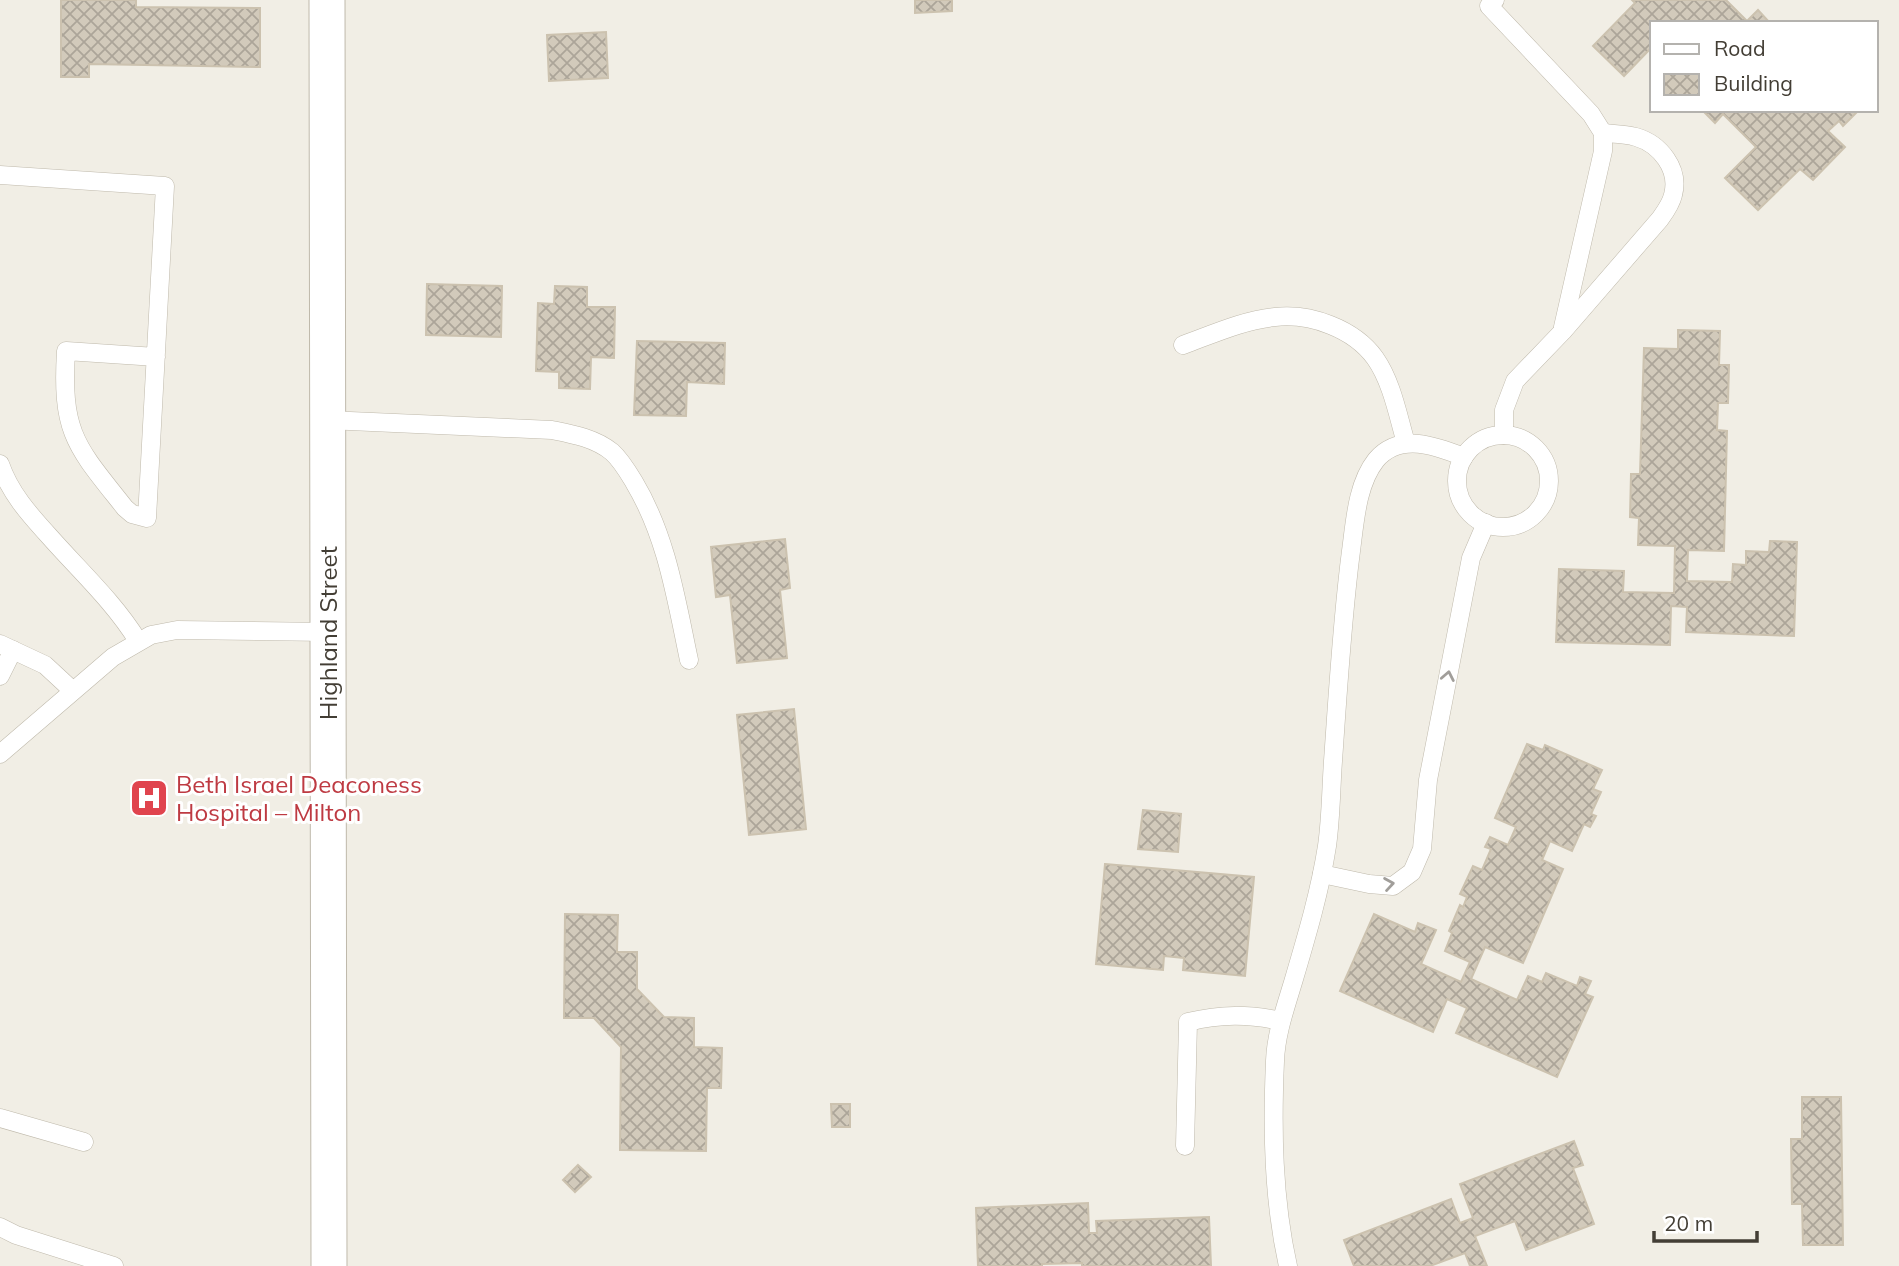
<svg xmlns="http://www.w3.org/2000/svg" width="1899" height="1266" viewBox="0 0 1899 1266" font-family="Mulish,sans-serif">
	<style>
		.building { fill: url(#building-cross-hatch); stroke: #ccc2af; stroke-width: 2 }
		.lines { fill: none; stroke-linecap: round; stroke-linejoin: round }
		.service-casing { stroke: #bfb9ab; stroke-width: 19 }
		.minor-casing { stroke: #bfb9ab; stroke-width: 37 }
		.service { stroke: #fff; stroke-width: 18 }
		.minor { stroke: #fff; stroke-width: 35 }
		.oneway { stroke: #a19e9a }
		.labels { text-anchor: middle; dominant-baseline: central; stroke-width: 6; stroke-linejoin: round; paint-order: stroke }
		.street-label { font-size: 24px; fill: #433e35; stroke: #fff }
		.health-label { font-size: 24px; fill: #be3a42; stroke: #fff; text-anchor: start }
	</style>
	<defs>
		<pattern id="building-cross-hatch" width="8" height="8" patternUnits="userSpaceOnUse" patternTransform="scale(1.75)"><rect width="8" height="8" fill="#d2cabb"/><path d="M0 0l8 8M0 8l8-8" fill="none" stroke="#aca599"/></pattern>
	</defs>
	<rect width="100%" height="100%" fill="#f1eee5"/>
	<g class="building">
		<path d="M61,0H136V7L260,8V67L89,64V77H61Z"/>
		<path d="M915,0H952V11L915,13Z"/>
		<path d="M1632,0H1726L1747,21L1758,10L1770,23H1652V47L1624,76L1593,46L1635,3Z"/>
		<path d="M606,32L608,78L549,81L547,35Z"/>
		<path d="M1702,110H1857L1858,111L1843,126L1839,121L1828,131L1845,147L1813,180L1800,169L1758,210L1725,178L1756,147L1723,114L1715,123Z"/>
		<path d="M427,284L502,286L501,337L426,335Z"/>
		<path d="M555,286L587,287V307H615L614,358L591,357L590,389L559,388V372L536,371L538,303L554,304Z"/>
		<path d="M1678,330L1720,331L1719,365H1729L1728,403H1718L1717,430L1727,431L1724,551L1688,550L1687,581L1732,582L1733,564L1746,565V551L1769,552L1770,541L1797,542L1794,636L1686,632L1687,607L1671,606L1670,645L1556,642L1559,569L1624,571L1623,592L1674,593L1675,546L1638,545L1639,518L1630,517L1631,474H1640L1644,348L1678,349Z"/>
		<path d="M637,341L725,343L724,384L687,382L686,416L634,415Z"/>
		<path d="M785,539L790,588L780,590L787,658L737,663L730,595L716,597L711,547Z"/>
		<path d="M794,709L806,829L749,835L737,715Z"/>
		<path d="M1527,744L1543,750L1545,745L1602,770L1593,789L1601,792L1591,814L1596,816L1590,827L1584,824L1572,851L1550,841L1542,860L1563,869L1523,963L1485,947L1471,979L1517,1000L1528,976L1542,982L1546,973L1577,986L1580,977L1591,981L1585,994L1593,997L1557,1077L1456,1033L1467,1008L1447,999L1433,1032L1340,991L1374,914L1415,932L1418,923L1436,930L1421,964L1461,982L1470,962L1445,951L1452,933L1449,931L1460,905L1463,907L1467,897L1460,894L1473,866L1482,870L1491,849L1485,847L1490,837L1508,845L1516,827L1495,818Z"/>
		<path d="M1143,810L1181,814L1178,852L1138,849Z"/>
		<path d="M1105,864L1254,877L1245,976L1183,970L1184,958L1164,956L1163,970L1096,964Z"/>
		<path d="M565,914L618,915L617,952H637V989L664,1017L694,1018V1047L722,1048L721,1088H707L706,1151L620,1150L621,1047L594,1018H564Z"/>
		<path d="M1802,1097H1841L1843,1245H1803L1802,1204H1792L1791,1139H1802Z"/>
		<path d="M831,1104H850V1127H832Z"/>
		<path d="M1574,1141L1583,1165L1573,1168L1594,1224L1526,1250L1515,1221L1475,1236L1487,1266H1470L1465,1253L1430,1266H1354L1344,1240L1451,1199L1460,1223L1473,1218L1460,1184Z"/>
		<path d="M578,1165L591,1177L575,1192L563,1180Z"/>
		<path d="M1088,1203L1089,1233H1097L1096,1221L1209,1217L1211,1266H1082V1263L1042,1264V1266H978L976,1208Z"/>
	</g>
	<g class="lines">
		<defs>
			<g id="service">
				<path d="M1495,0L1489,6L1591,114L1603,133V151L1563,327"/>
				<path d="M0,175L165,186L147,518L132,514L125,508C76,446 61,434 66,351L156,357"/>
				<path d="M1183,345C1213,334 1244,320 1275,317C1311,313 1354,329 1375,358C1392,382 1398,416 1406,443"/>
				<path d="M327,420L552,430C572,434 595,438 612,452C621,460 628,472 634,482C667,537 676,599 689,660"/>
				<path d="M1504,435V410L1515,381L1563,331L1660,219C1665,212 1671,204 1673,195C1680,169 1660,144 1636,137C1625,134 1614,134 1603,133"/>
				<circle cx="1503" cy="481" r="46"/>
				<path d="M0,464C10,493 29,514 49,536C79,570 114,602 138,641"/>
				<path d="M0,644L45,665L72,690"/>
				<path d="M0,676L13,650"/>
				<path d="M0,754L113,657L151,635L177,630L328,632"/>
				<path d="M1322,874L1369,884L1393,886L1412,872L1422,849L1428,780L1471,558L1486,523"/>
				<path d="M0,1118L84,1142"/>
				<path d="M1185,1146L1188,1022C1221,1014 1248,1014 1281,1021"/>
				<path d="M0,1227L16,1235L114,1266"/>
				<path d="M1288,1266C1273,1199 1272,1129 1275,1061C1276,1033 1286,1006 1294,979C1307,935 1320,891 1327,846C1331,818 1331,789 1333,761C1338,691 1342,620 1351,551C1355,521 1357,484 1376,460C1400,432 1436,446 1464,457"/>
			</g>
			<path id="minor" d="M327,0L329,1266"/>
		</defs>
		<use href="#service" class="service-casing"/>
		<use href="#minor" class="minor-casing"/>
		<use href="#service" class="service"/>
		<use href="#minor" class="minor"/>
	</g>
	<defs><path id="oneway-chevron" d="M-2-3.5L2.5 0L-2 3.5" fill="none" stroke-width="1.6" stroke-linecap="round" stroke-linejoin="round" transform="scale(1.75)"/></defs>
	<g class="oneway">
		<use href="#oneway-chevron" transform="translate(1448 676) rotate(-79)"/>
		<use href="#oneway-chevron" transform="translate(1389 884) rotate(-9)"/>
	</g>
	<defs>
		<symbol id="hospital-square" viewBox="-11 -11 22 22"><rect x="-9" y="-9" width="18" height="18" rx="4" fill="#e0444e" stroke="#fff"/><path d="M-5-5h3v3.5h4V-5h3V5h-3V1.5h-4V5h-3Z" fill="#fff"/></symbol>
	</defs>
	<g fill-rule="evenodd">
		<use href="#hospital-square" x="127" y="776" width="44" height="44"/>
	</g>
	<g class="labels">
		<g class="street-label">
			<text transform="translate(328 633) rotate(-90)">Highland Street</text>
		</g>
		<g class="health-label">
			<text x="176" y="784">Beth Israel Deaconess<tspan x="176" dy="28">Hospital – Milton</tspan></text>
		</g>
	</g>
	<rect x="1650" y="21" width="228" height="91" fill="#ffffff" stroke="#b4b2ae" stroke-width="2"/>
	<rect x="1664" y="44" width="35" height="10" fill="#ffffff" stroke="#b4b2ae" stroke-width="2"/>
	<text x="1714" y="56" font-size="21" fill="#433e35">Road</text>
	<rect x="1664" y="74" width="35" height="21" fill="url(#building-cross-hatch)" stroke="#b4b2ae" stroke-width="2"/>
	<text x="1714" y="91" font-size="21" fill="#433e35">Building</text>
	<path d="M1654 1231v10h103v-10" fill="none" stroke="#433e35" stroke-width="3.5"/>
	<text x="1664" y="1231" font-size="21" fill="#433e35" stroke="#ffffff" stroke-width="5" paint-order="stroke">20 m</text>
</svg>
